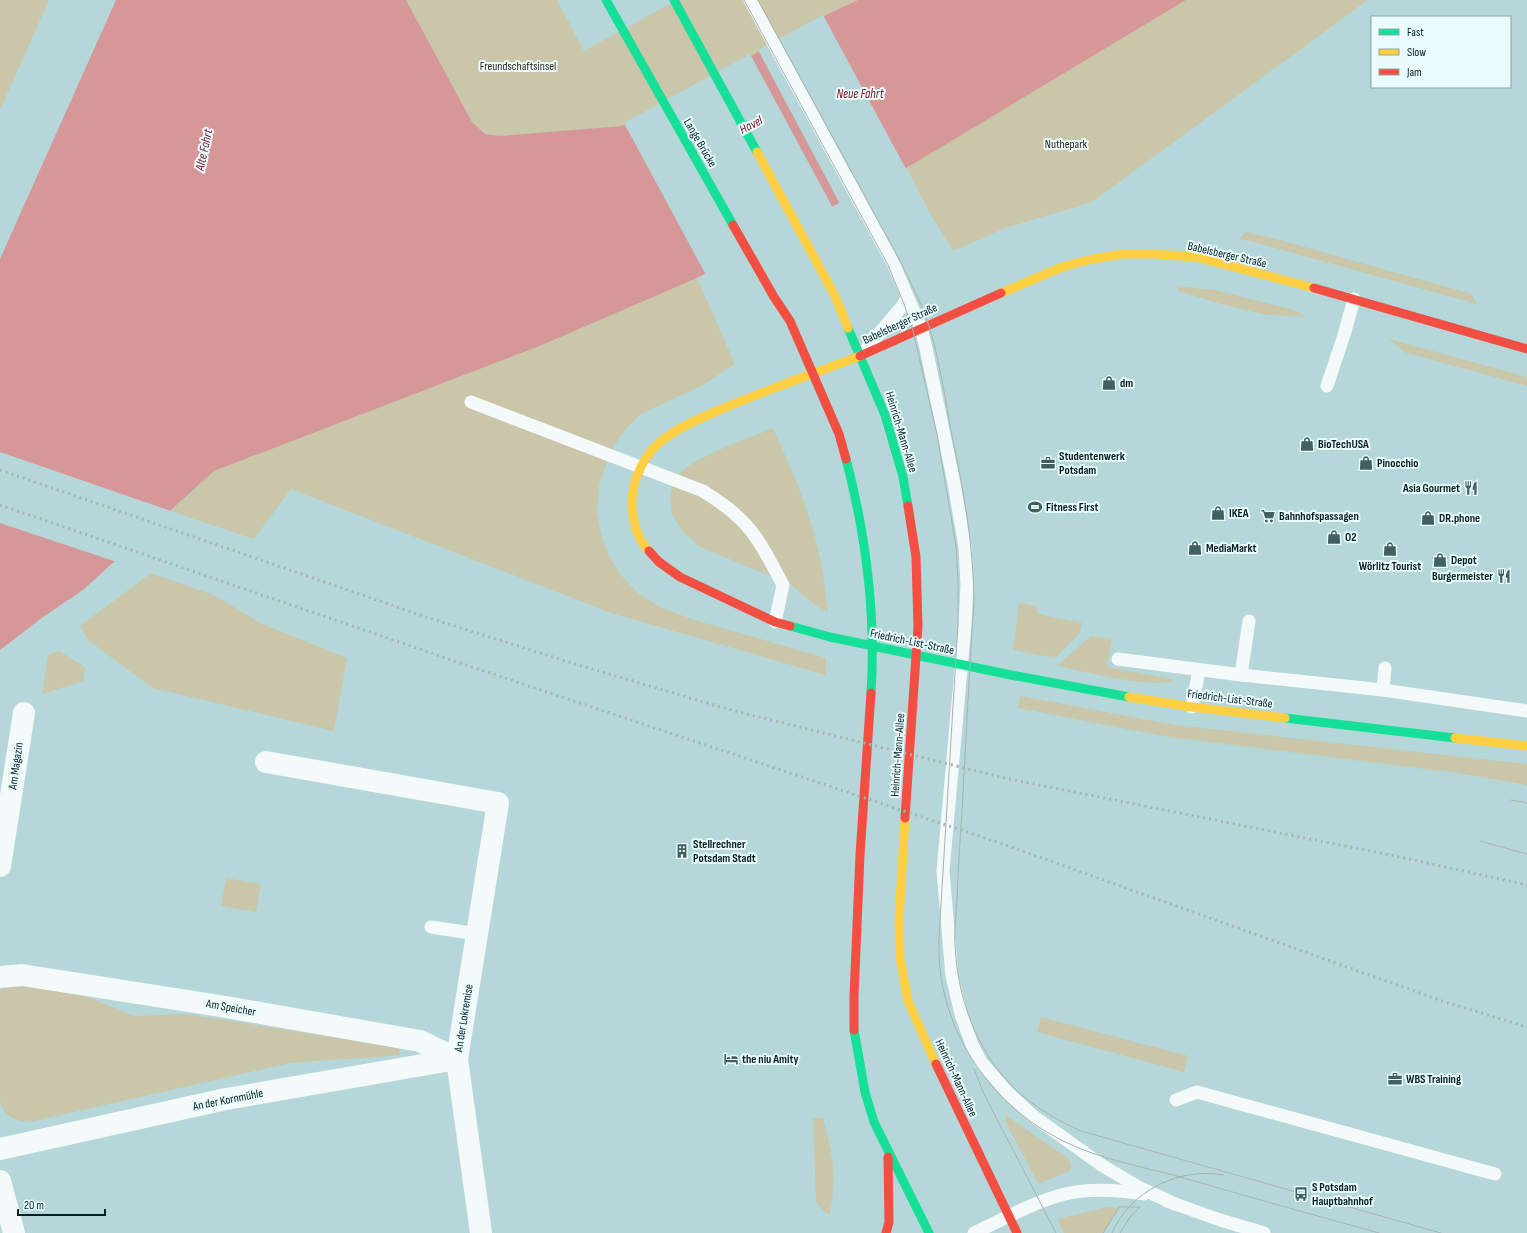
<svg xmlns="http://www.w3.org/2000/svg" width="1527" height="1233" viewBox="0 0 1527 1233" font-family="'Sofia Sans Condensed',sans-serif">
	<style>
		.green { fill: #c9c6aa }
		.water { fill: #d69799 }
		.pier { fill: #b5d7d9 }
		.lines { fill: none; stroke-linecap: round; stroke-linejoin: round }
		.lane { stroke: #f4f9f9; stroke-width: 13 }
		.street { stroke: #f4f9f9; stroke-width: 22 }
		.fast { stroke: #16e098; stroke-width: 9 }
		.slow { stroke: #ffcf43; stroke-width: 9 }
		.jam { stroke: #f24e42; stroke-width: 9 }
		.tram { stroke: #a8b1b2; stroke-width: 1 }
		.rail { stroke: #a8b1b2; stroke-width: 3; stroke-dasharray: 2 4; stroke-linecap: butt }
		.labels { text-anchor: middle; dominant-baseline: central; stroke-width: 4; stroke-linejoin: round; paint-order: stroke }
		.park-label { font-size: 12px; fill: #312717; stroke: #eafcfd }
		.street-label { font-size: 12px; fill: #062021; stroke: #eafcfd }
		.poi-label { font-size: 12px; font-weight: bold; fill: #062021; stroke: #eafcfd; text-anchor: start }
		.water-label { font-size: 13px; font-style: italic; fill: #731620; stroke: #eafcfd }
	</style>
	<rect width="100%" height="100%" fill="#b5d7d9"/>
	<g class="green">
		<path d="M0,0H49L0,110Z"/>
		<path d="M406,0H557L584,51L677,0H858L826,15L622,126L500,136L485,134L472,122Z"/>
		<path d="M1186,0H1368L1092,202L1005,228L953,251L929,212L906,167Z"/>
		<path d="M1246,232L1280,240L1472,294L1477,304L1239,238Z"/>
		<path d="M697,278L735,364L701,386L641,414L624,431L610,452L599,486L597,512L602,537L609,556L621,575L638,593L660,607L691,619L826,658V675L611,613L291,489L254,539L171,511L214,471L542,345Z"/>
		<path d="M1177,286L1215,290L1294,310L1307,317L1266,315L1221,304L1179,291Z"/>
		<path d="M1389,339L1527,377V386L1404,352Z"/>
		<path d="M773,428C789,463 805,499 815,537C822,561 825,587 828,612L814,604L790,584L700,547L682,531L672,514L670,501L672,487L680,473L687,467L694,462L721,449Z"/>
		<path d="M151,573L216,596L260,623L347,658L334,731L153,688L89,641L80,626Z"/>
		<path d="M1019,603L1037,606V614L1082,623L1080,633L1055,658L1013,650Z"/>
		<path d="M1091,636L1112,639L1107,667L1172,679V682C1137,686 1092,673 1057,666Z"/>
		<path d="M59,651L85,667L83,681L42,694L48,655Z"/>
		<path d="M1020,696L1175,725L1527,764V785L1457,773L1169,737L1018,708Z"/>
		<path d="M226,878L261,884L256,912L221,906Z"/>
		<path d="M17,981L72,991L135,1016L186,1014L400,1048L399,1055C361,1059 323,1059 286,1064L34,1121C18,1123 5,1118 0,1101V991L3,988Z"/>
		<path d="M1041,1017L1188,1056L1184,1072L1037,1032Z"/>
		<path d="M1005,1116H1007L1069,1159L1071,1167L1069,1171L1038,1184L1005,1120Z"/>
		<path d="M813,1118H823C833,1156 837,1175 830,1214L826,1213L816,1202Z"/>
		<path d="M1108,1207L1119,1208L1103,1233H1064L1057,1219Z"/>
	</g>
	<path class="water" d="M116,0H406L472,122L485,134L500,136L622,126L826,15L858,0H1186L913,164L697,278L542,345L214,471L83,590L43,617L0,650V259Z"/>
	<g class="pier">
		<path d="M823,15L906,169L840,204L758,50Z"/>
		<path d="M750,54L833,208L706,275L624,123Z"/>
		<path d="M0,452L171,511L173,512L117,562L0,523Z"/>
	</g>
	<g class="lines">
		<g class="lane">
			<path d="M750,0L893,263L921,328L926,348L954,483L965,547L967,585L965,624L943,871L952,976L961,1014L972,1045L981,1062L1008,1093L1033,1116L1103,1166L1140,1188L1175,1204"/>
			<path d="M867,348L904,304L907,297"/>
			<path d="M1327,386L1344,335L1354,299"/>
			<path d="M471,402L703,491C719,501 734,511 747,526C762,543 772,565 783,585L775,622"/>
			<path d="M1118,659L1241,675L1383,690L1527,711"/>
			<path d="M1241,675L1249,621"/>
			<path d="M1383,690L1385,668"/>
			<path d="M1192,707L1199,670"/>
			<path d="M431,927L477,934"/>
			<path d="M1176,1100L1197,1092L1495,1174"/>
			<path d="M1167,1201L1220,1220L1264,1233"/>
			<path d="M974,1233C1004,1219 1033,1202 1065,1194C1091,1188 1118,1190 1144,1194"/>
		</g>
		<g class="street">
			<path d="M266,762L498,803L457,1059L481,1233"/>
			<path d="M0,866L24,713"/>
			<path d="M0,977L22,975L220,1006L420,1041L457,1059"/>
			<path d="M0,1149L226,1099L457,1059"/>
			<path d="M0,1181L14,1233"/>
		</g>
		<g class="fast">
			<path d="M606,0L733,225"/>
			<path d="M674,0L757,152"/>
			<path d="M848,328L885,415L903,477L908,506"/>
			<path d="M846,459C866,535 876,614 871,693"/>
			<path d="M790,626L830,637L1011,675L1129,697"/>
			<path d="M1285,718L1455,738"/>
			<path d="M854,1030L865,1092L874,1122L929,1233"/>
		</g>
		<g class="slow">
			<path d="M757,152L835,296L848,328"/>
			<path d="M1001,293L1062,267L1092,259L1123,254H1156L1196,257L1314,288"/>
			<path d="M649,551C637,539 632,520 632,503C632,479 645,452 665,438C682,425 704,417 724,408C769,389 815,373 860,356"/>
			<path d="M1129,697L1192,707L1285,718"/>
			<path d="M1455,738L1527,746"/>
			<path d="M905,818L899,920L900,958L908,1001L936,1064"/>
		</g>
		<g class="jam">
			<path d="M733,225L774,297L790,321L839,434L846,459"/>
			<path d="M1314,288L1527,349"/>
			<path d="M860,356L1001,293"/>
			<path d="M649,551L659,562L680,577L775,622L790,626"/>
			<path d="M905,818L918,627L916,557L908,506"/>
			<path d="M854,1030V996L860,855L871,693"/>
			<path d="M936,1064L1017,1233"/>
			<path d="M886,1233L889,1222L888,1157"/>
		</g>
		<g class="tram">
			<path d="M744,0L888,265L904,304L913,331L937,434L956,546L958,581V624L939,938C939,951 939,964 941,977C951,1043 994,1103 1052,1135C1092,1158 1140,1166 1184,1178C1249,1197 1314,1215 1379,1233"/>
			<path d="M758,0L899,259C910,281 921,302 929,326C940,362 945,399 952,436C964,492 973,543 974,601C969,671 966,742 962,812C960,841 958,870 957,900C956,915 954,930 955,945C958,1008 984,1072 1039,1108C1052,1117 1066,1124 1081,1131L1441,1233"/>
			<path d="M1511,800L1527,803"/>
			<path d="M1480,841L1527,854"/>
			<path d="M974,1069L984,1094L1056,1233"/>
			<path d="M1103,1233L1118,1209V1207H1140L1130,1217L1120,1233"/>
			<path d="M1112,1233C1130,1191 1179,1167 1223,1175"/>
		</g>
		<g class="rail">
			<path d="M0,470L426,617L575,664L731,710L1009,779L1395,856L1527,885"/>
			<path d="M0,505L466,665L1003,844L1442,1001L1527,1027"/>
		</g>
	</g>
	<defs>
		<symbol id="shop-bare" viewBox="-9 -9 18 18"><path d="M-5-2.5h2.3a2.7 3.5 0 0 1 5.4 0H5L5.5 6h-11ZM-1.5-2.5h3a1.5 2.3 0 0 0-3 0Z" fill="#436061" stroke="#eafcfd" stroke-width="2.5" paint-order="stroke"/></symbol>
		<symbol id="office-bare" viewBox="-9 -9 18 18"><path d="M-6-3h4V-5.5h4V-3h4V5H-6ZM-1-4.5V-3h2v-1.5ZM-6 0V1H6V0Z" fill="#436061" stroke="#eafcfd" stroke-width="2.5" paint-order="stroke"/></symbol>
		<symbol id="restaurant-bare" viewBox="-9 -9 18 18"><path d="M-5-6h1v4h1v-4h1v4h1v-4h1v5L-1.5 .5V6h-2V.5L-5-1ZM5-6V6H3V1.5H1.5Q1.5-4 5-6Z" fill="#436061" stroke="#eafcfd" stroke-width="2.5" paint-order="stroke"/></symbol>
		<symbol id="stadium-bare" viewBox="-9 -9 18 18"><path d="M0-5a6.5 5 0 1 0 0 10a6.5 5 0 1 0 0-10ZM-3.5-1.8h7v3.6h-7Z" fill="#436061" stroke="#eafcfd" stroke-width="2.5" paint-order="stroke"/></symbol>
		<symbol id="supermarket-bare" viewBox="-9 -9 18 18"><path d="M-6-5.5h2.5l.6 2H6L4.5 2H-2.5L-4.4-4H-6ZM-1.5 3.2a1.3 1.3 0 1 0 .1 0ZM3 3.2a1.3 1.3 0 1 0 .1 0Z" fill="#436061" stroke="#eafcfd" stroke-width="2.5" paint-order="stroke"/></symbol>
		<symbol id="building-bare" viewBox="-9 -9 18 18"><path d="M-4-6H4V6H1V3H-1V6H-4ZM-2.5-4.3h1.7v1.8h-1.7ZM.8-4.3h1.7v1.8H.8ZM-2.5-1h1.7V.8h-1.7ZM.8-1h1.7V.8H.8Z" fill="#436061" stroke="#eafcfd" stroke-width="2.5" paint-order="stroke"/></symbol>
		<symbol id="hotel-bare" viewBox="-9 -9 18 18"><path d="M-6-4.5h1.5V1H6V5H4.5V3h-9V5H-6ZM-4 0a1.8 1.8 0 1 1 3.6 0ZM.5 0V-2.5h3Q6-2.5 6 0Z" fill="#436061" stroke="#eafcfd" stroke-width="2.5" paint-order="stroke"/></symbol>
		<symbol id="bus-bare" viewBox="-9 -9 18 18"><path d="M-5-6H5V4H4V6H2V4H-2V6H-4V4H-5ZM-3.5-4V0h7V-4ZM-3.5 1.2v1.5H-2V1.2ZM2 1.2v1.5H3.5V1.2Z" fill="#436061" stroke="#eafcfd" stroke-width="2.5" paint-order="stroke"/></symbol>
	</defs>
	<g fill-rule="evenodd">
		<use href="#shop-bare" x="1099" y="373" width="20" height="20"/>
		<use href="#shop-bare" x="1297" y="434" width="20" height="20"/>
		<use href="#office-bare" x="1038" y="453" width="20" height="20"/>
		<use href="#shop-bare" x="1356" y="453" width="20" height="20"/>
		<use href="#restaurant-bare" x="1461" y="478" width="20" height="20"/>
		<use href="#stadium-bare" x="1025" y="497" width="20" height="20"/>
		<use href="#shop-bare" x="1208" y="503" width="20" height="20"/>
		<use href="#supermarket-bare" x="1258" y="506" width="20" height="20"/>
		<use href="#shop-bare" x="1418" y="508" width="20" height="20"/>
		<use href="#shop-bare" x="1324" y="527" width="20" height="20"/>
		<use href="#shop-bare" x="1185" y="538" width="20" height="20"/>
		<use href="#shop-bare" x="1380" y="539" width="20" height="20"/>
		<use href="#shop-bare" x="1430" y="550" width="20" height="20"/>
		<use href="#restaurant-bare" x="1494" y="566" width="20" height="20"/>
		<use href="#building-bare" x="672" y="841" width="20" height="20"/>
		<use href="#hotel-bare" x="721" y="1049" width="20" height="20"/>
		<use href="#office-bare" x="1385" y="1069" width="20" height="20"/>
		<use href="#bus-bare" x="1291" y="1184" width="20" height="20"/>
	</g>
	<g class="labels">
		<g class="park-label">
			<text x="518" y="66">Freundschaftsinsel</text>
			<text x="1066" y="144">Nuthepark</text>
		</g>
		<g class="street-label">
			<text transform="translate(700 143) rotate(60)">Lange Brücke</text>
			<text transform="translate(1227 255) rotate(13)">Babelsberger Straße</text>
			<text transform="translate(900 324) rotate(-25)">Babelsberger Straße</text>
			<text transform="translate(901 432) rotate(73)">Heinrich-Mann-Allee</text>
			<text transform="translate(912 642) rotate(12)">Friedrich-List-Straße</text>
			<text transform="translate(1230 699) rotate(7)">Friedrich-List-Straße</text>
			<text transform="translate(898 755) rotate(-86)">Heinrich-Mann-Allee</text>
			<text transform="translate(16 766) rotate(-82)">Am Magazin</text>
			<text transform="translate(231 1008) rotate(10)">Am Speicher</text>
			<text transform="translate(464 1018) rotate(-81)">An der Lokremise</text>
			<text transform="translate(956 1078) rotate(65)">Heinrich-Mann-Allee</text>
			<text transform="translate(228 1100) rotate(-11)">An der Kornmühle</text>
		</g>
		<g class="poi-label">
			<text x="1120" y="383">dm</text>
			<text x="1318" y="444">BioTechUSA</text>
			<text x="1059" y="456">Studentenwerk<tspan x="1059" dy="14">Potsdam</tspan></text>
			<text x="1377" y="463">Pinocchio</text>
			<text x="1460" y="488" text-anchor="end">Asia Gourmet</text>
			<text x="1046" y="507">Fitness First</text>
			<text x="1229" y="513">IKEA</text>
			<text x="1279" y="516">Bahnhofspassagen</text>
			<text x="1439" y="518">DR.phone</text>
			<text x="1345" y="537">O2</text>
			<text x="1206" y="548">MediaMarkt</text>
			<text x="1451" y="560">Depot</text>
			<text x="1390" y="566" text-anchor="middle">Wörlitz Tourist</text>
			<text x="1493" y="576" text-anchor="end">Burgermeister</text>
			<text x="693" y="844">Stellrechner<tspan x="693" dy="14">Potsdam Stadt</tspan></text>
			<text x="742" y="1059">the niu Amity</text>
			<text x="1406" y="1079">WBS Training</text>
			<text x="1312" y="1187">S Potsdam<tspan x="1312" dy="14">Hauptbahnhof</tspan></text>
		</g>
		<g class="water-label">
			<text x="860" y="94">Neue Fahrt</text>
			<text transform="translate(751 125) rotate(-28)">Havel</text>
			<text transform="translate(204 150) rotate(-78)">Alte Fahrt</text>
		</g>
	</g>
	<rect x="1371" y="16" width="140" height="72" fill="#eafcfd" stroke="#8fa4a5"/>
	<rect x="1379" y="29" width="20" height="6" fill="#16e098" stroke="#8fa4a5"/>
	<text x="1407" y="36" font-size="12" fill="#062021">Fast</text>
	<rect x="1379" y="49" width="20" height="6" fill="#ffcf43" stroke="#8fa4a5"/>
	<text x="1407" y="56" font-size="12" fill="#062021">Slow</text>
	<rect x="1379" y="69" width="20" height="6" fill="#f24e42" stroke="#8fa4a5"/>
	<text x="1407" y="76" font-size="12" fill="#062021">Jam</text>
	<path d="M18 1209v6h87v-6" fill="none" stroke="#062021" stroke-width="2"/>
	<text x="24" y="1209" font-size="12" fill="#062021" stroke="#eafcfd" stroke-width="3" paint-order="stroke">20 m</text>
</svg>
